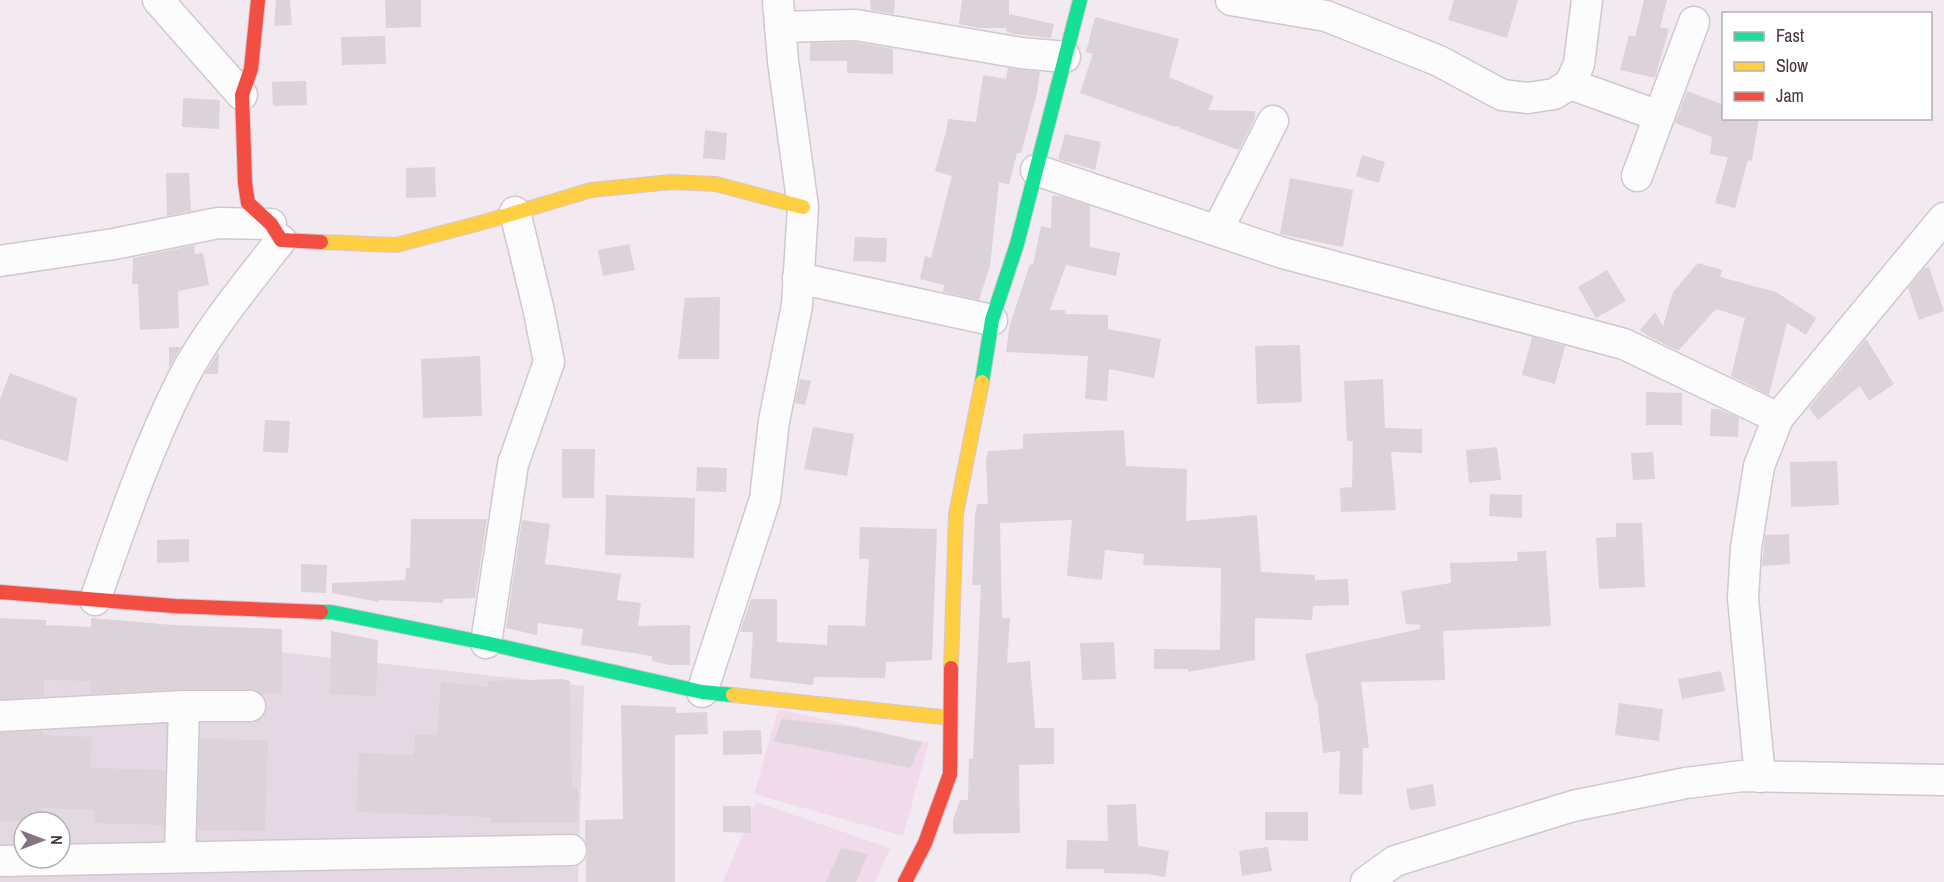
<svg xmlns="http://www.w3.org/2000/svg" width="1944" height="882" viewBox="0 0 1944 882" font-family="'Archivo Narrow',sans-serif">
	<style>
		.industrial { fill: #e4d9e2; fill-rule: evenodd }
		.education { fill: #f1dbea }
		.building { fill: #dcd2d9 }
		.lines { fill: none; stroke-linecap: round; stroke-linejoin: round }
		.street-casing { stroke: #d1c7ce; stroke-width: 33 }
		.fast-casing { stroke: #d8c6d2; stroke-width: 16 }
		.slow-casing { stroke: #d8c6d2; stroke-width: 16 }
		.jam-casing { stroke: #d8c6d2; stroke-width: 16 }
		.street { stroke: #fdfcfd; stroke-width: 30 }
		.fast { stroke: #16e098; stroke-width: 14 }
		.slow { stroke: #ffcf43; stroke-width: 14 }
		.jam { stroke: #f24e42; stroke-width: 14 }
	</style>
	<rect width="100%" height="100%" fill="#f2eaf0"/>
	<path class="industrial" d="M0,621L584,686L578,882H0ZM24,822H60V858H24Z"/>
	<g class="education">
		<path d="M778,709L929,743L903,836L754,794Z"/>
		<path d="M756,802L890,848L875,882H723Z"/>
	</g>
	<g class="building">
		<path d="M276,0H290L292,25L274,26Z"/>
		<path d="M385,0H421V27L386,28Z"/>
		<path d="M870,0H895L894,14L871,10Z"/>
		<path d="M962,0H1009V18L1010,14L1054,24L1051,38L1013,34L1006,31V28H979L959,24Z"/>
		<path d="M1454,0H1518L1507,38L1448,20Z"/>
		<path d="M1644,0H1667L1660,27L1669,29L1655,78L1620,70L1629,35L1635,37Z"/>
		<path d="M1095,17L1179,39L1169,77L1214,96L1208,110L1255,111V118L1239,150L1179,128L1180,126H1172L1080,93L1093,54L1086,52Z"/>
		<path d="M385,36L386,64L342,65L341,37Z"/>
		<path d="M855,42L893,49V74L847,73V61H810V43Z"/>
		<path d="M1008,68L1040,72L1037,93L1021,153H1017L1009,185L999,182L990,266L979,300L943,292L944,285L920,279L925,256L931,258L952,176L935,171L946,132L948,119L976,122L983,75L1006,79Z"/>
		<path d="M306,81L307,105L273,106L272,82Z"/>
		<path d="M1687,91L1724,105V118H1759L1752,161L1748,160L1735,208L1715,203L1728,157L1710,154L1712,137L1675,123Z"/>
		<path d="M183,98L220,100L219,129L182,127Z"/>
		<path d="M705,130L727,133L725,160L703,158Z"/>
		<path d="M1065,134L1101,142L1095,170L1058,159Z"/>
		<path d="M1362,155L1385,162L1379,183L1356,176Z"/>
		<path d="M435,167L436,197L406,198V168Z"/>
		<path d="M166,173H189L191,210H194L167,216Z"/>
		<path d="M1290,178L1353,190L1343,247L1280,234Z"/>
		<path d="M1052,196H1060L1090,206V247L1120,253L1116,276L1066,265L1050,310H1065V314L1108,315V329L1161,339L1154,378L1109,369L1107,401L1085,399L1088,356L1006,352L1010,324L1030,264L1033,265L1041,226L1051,228Z"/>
		<path d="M855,237L887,238L886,262L853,261Z"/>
		<path d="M629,244L635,270L603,276L598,250Z"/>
		<path d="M195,245L194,254L203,253L209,285L178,291L179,328L140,330L138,284H132L133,258Z"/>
		<path d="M1698,263L1722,270L1720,277L1776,292L1816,318L1806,335L1787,323L1769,395L1731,376L1745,318L1716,309L1678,351L1648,336L1640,330L1655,312L1663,326L1673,292Z"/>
		<path d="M1929,267L1944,311L1919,320L1908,288L1924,269Z"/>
		<path d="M1607,270L1626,301L1596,318L1578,287Z"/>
		<path d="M720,297L719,359H678L685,298Z"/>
		<path d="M1532,337L1565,346L1555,384L1522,375Z"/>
		<path d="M1866,339L1894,384L1869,401L1860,386L1818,420L1809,408Z"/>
		<path d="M1300,345L1302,402L1257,404L1255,346Z"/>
		<path d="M169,347H181L169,368Z"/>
		<path d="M219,352L218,374H205L206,372Z"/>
		<path d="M480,356L482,416L423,418L421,359Z"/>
		<path d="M10,373L77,398L68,462L0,439V399Z"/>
		<path d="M800,379L811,381L805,405L795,403Z"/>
		<path d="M1383,379L1385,428L1422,429V453L1391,452L1396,510L1341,512L1340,488L1352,487L1353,441H1347L1344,381Z"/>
		<path d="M1646,392L1682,393V425H1646Z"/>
		<path d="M1711,409H1719L1739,418L1738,437L1710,436Z"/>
		<path d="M265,420L290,421L288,453L263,452Z"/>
		<path d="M813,427L854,434L847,476L804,469Z"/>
		<path d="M1124,430L1126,466L1187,469L1186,521L1257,515L1261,572L1315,575V580L1348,579L1349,605L1313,606L1312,620L1255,618V660L1188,672V669H1154V649L1220,650L1221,568L1143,565L1144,554L1105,550L1102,580L1067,576L1072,520L1000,523L1002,618H1010L1007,663L1030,661L1035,728H1054V764L1019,765L1020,833L953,834V820L960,800H968L969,759H973L981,585H972L975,516L977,504H988L986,461L988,451L1023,449V434Z"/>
		<path d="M1497,447L1501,480L1469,483L1466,450Z"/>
		<path d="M562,449H595L594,498H562Z"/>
		<path d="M1653,452L1655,479L1633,480L1631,453Z"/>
		<path d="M1837,461L1839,505L1791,507L1790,462Z"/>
		<path d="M697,467L727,468L726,492L696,491Z"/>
		<path d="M1490,494L1522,495V518L1489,516Z"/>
		<path d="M606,495L695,498L694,558L605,555Z"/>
		<path d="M411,519H487L475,598L443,599V603L379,600V602L332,593V583L405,580L406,568H410Z"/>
		<path d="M522,520L550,524L545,564L621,574L617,600L641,603L638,626L690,625V665H669L652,661V656L581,645L583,629L538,623L537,635L506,628Z"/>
		<path d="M1616,523H1642L1645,587L1599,589L1596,538L1616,537Z"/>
		<path d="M860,527L937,529L932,660L886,662L885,678L814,677L813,685L750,678L753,632H740L751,599H777V642L827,645L828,625L865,626L869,559H859Z"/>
		<path d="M1789,534L1790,564L1762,566L1765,535Z"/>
		<path d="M189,539V562L157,563V540Z"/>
		<path d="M1546,551L1551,626L1443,631L1445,680L1361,682L1369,748H1363L1362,795L1339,794L1340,751L1323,753L1317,699L1315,700L1305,654L1420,629V625L1406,624L1401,591L1451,583L1450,563L1518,561L1517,552Z"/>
		<path d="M301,564L327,565L326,593L301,592Z"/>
		<path d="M0,618L46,620V625L91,627V618L173,625L282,629V694H262L250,689H183L90,694V681L44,680V696L0,699Z"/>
		<path d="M331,631L378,640L376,696L330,694Z"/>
		<path d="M1114,642L1116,679L1082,680L1080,643Z"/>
		<path d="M1721,671L1725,691L1682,699L1678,679Z"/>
		<path d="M561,679L570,681L572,789H578V822L491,823V817L356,812L359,753L414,755L415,734L437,735L441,682L489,687L488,681Z"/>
		<path d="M1619,703L1663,709L1659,741L1615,735Z"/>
		<path d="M621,705L676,707V713L707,712L708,734L675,735V882H586V859L588,849L585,840V820L623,819Z"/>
		<path d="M782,719L854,727L922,742L910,768L774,741Z"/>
		<path d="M761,730L762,754L723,755V731Z"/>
		<path d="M42,731V735L92,737L91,768L165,770L164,825L94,823V810L41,808V821L0,822V733Z"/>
		<path d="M200,739L268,740L265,831L198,830Z"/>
		<path d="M1433,784L1436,806L1410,810L1406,789Z"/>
		<path d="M1136,804L1138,846L1169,851L1165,877L1146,874L1104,873V869H1066L1067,840L1108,841L1107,805Z"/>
		<path d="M723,806H751V833L723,832Z"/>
		<path d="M1265,812H1308V841L1265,840Z"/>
		<path d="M1268,847L1272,871L1242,876L1239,851Z"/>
		<path d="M841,848L868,854L856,882H826Z"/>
	</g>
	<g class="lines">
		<defs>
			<g id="street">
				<path d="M158,0L242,95"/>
				<path d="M1231,0L1326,16L1439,61L1502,95L1528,98L1554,94L1570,84L1579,64L1587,0"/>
				<path d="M780,27L856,25L1021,53L1065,57"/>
				<path d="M1570,84L1659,116"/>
				<path d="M1036,170L1283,253L1624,344L1778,418"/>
				<path d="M1637,176L1694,22"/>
				<path d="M1217,231L1273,121"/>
				<path d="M0,261L114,244L218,223L271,224"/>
				<path d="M798,278L992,320"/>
				<path d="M95,600C121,526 146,452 181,382C207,331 246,285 281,240"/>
				<path d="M486,643L513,464L549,362L538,307L515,212"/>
				<path d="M702,692L765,499L774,421L797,305L803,207L783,61L778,0"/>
				<path d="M0,716L184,706H250"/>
				<path d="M1760,777L1743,598L1746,548L1759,466L1778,418L1944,218"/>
				<path d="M180,857L184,706"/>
				<path d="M0,861L571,850"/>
				<path d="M1366,882L1395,861L1573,806L1686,783L1742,776L1944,780"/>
			</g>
			<g id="fast">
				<path d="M982,382L992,320L1017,244L1080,0"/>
				<path d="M321,612H331L486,643L702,692L733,695"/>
			</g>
			<g id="slow">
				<path d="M321,242L396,245L484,222L591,190L671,182L716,184L803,207"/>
				<path d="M951,668L956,514L982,382"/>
				<path d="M733,695L951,718"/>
			</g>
			<g id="jam">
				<path d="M258,0L251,69L242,95L245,183L248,203L271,224L281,240L321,242"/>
				<path d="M0,592L174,606L321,612"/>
				<path d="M905,882L925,843L950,774L951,668"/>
			</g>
		</defs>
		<use href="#street" class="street-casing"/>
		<use href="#fast" class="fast-casing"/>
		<use href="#slow" class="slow-casing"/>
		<use href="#jam" class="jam-casing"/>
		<use href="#street" class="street"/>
		<use href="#fast" class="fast"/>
		<use href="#slow" class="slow"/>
		<use href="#jam" class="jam"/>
	</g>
	<rect x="1722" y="12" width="210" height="108" fill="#ffffff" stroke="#b6aeb5" stroke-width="1.5"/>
	<rect x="1734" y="32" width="30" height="9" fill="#16e098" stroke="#b6aeb5" stroke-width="1.5"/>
	<text x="1776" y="42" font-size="18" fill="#493545">Fast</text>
	<rect x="1734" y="62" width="30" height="9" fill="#ffcf43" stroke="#b6aeb5" stroke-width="1.5"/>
	<text x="1776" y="72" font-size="18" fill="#493545">Slow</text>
	<rect x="1734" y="92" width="30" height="9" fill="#f24e42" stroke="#b6aeb5" stroke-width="1.5"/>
	<text x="1776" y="102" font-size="18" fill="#493545">Jam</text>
	<g transform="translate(42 840) rotate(90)"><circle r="28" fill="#ffffff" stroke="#b6aeb5" stroke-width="1.5"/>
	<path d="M0-4.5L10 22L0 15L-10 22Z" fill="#847481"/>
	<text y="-9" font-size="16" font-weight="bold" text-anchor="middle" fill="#493545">N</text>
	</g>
</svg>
